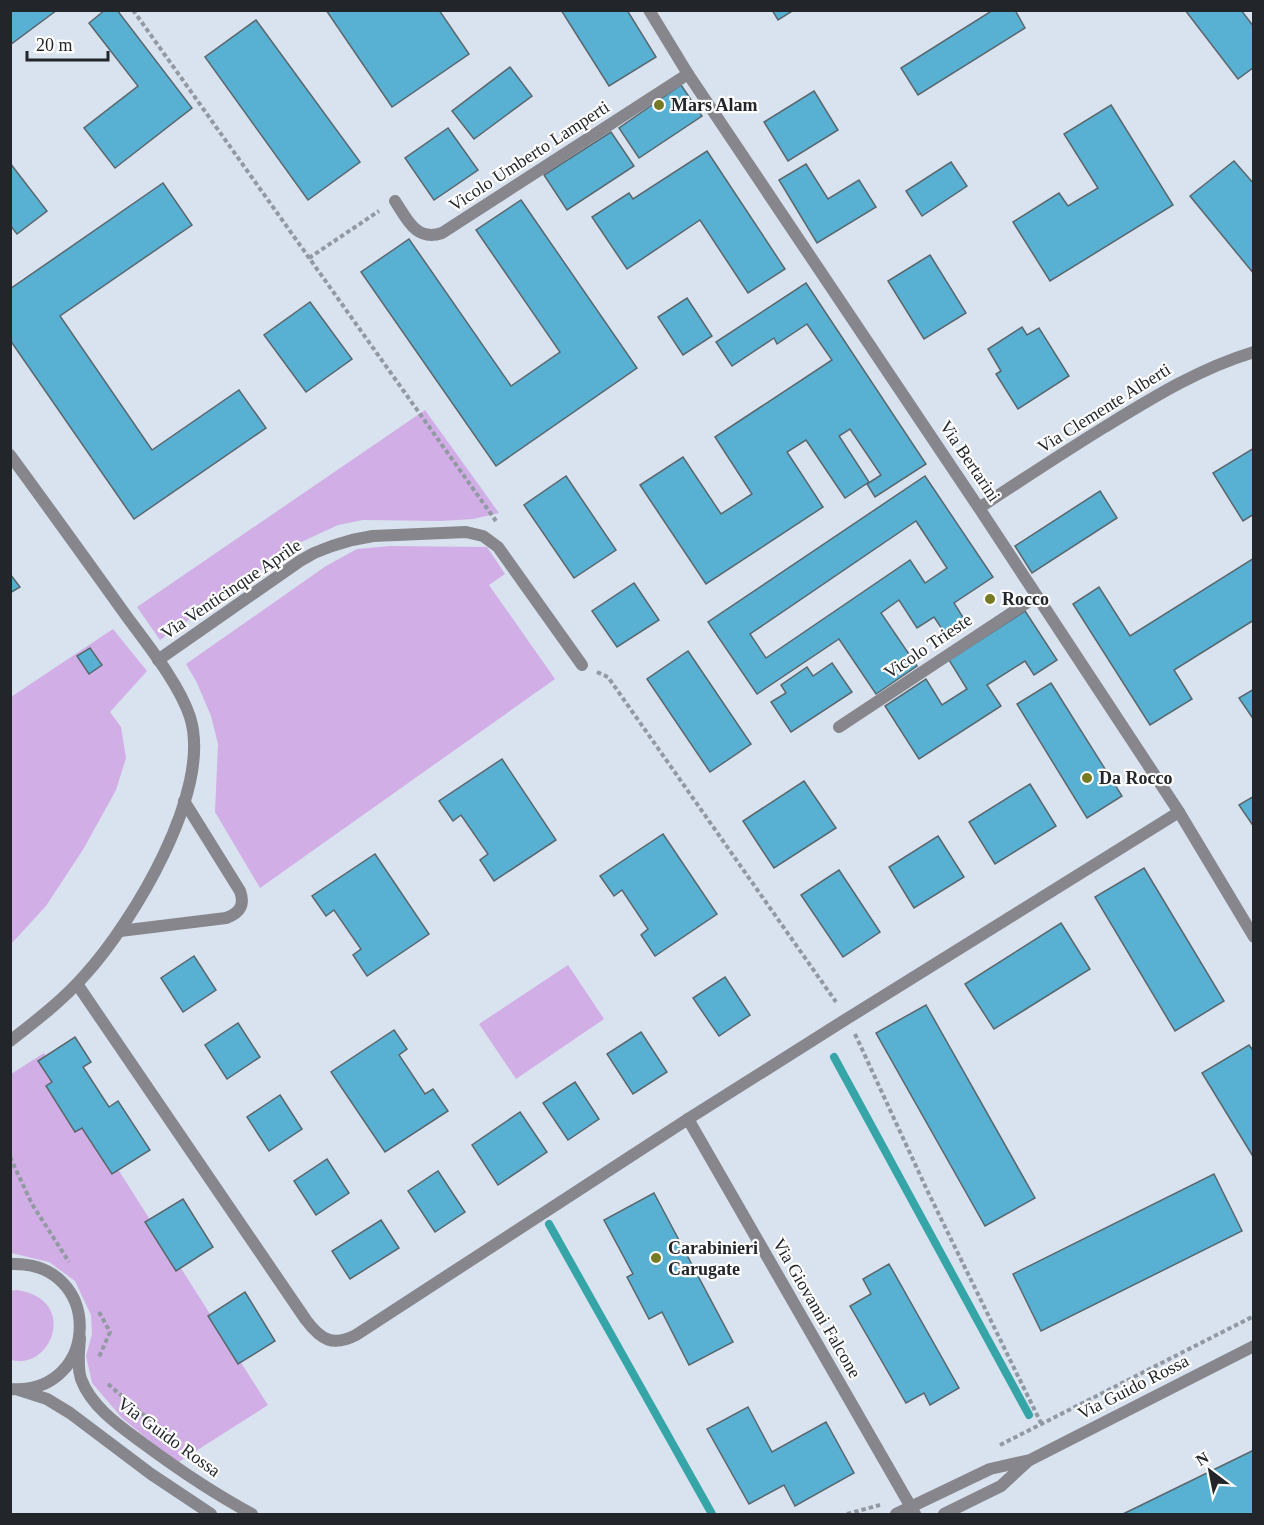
<svg xmlns="http://www.w3.org/2000/svg" width="1264" height="1525" viewBox="0 0 1264 1525" font-family="Georgia,serif">
	<style>
		.green { fill: #d1afe6 }
		.lines { fill: none; stroke-linecap: round; stroke-linejoin: round }
		.stream { stroke: #35a5a8; stroke-width: 8 }
		.building { fill: #58b0d3; stroke: #59676e; stroke-width: 1.5; fill-rule: evenodd }
		.path { stroke: #9299a2; stroke-width: 4; stroke-dasharray: 4.5 3; stroke-linecap: butt }
		.street { stroke: #86868c; stroke-width: 12 }
		.poi-dot { fill: #767a22; stroke: #fff; stroke-width: 2 }
		.labels { text-anchor: middle; dominant-baseline: central; stroke-width: 4.5; stroke-linejoin: round; paint-order: stroke }
		.poi-label { font-size: 18px; font-weight: bold; fill: #22252a; stroke: #fff; text-anchor: start }
		.street-label { font-size: 18px; fill: #22252a; stroke: #fff }
	</style>
	<rect width="100%" height="100%" fill="#d9e2ef"/>
	<g class="green">
		<path d="M425,410L499,513L473,519L440,521L363,520L338,525L297,544L160,640L137,607Z"/>
		<path d="M390,546L487,547L505,574L489,585L555,679L260,888L215,812L218,744L211,716L197,683L186,664L326,566L357,549Z"/>
		<path d="M113,629L147,671L110,712L121,727L126,758L116,790L84,848L46,906L11,944V697Z"/>
		<path d="M568,965L604,1019L516,1079L479,1024Z"/>
		<path d="M44,1053L268,1405L177,1463L122,1418L92,1383L86,1356L92,1334L91,1315L75,1281L49,1262L11,1253V1074Z"/>
		<path d="M17,1290C79,1299 52,1371 11,1360L10,1291Z"/>
	</g>
	<g class="lines">
		<g class="stream">
			<path d="M834,1057L1029,1415"/>
			<path d="M549,1224L712,1514"/>
		</g>
	</g>
	<g class="building">
		<path d="M10,10H57L10,45Z"/>
		<path d="M105,10H117L192,108L115,168L84,128L138,86L89,23Z"/>
		<path d="M326,10H439L469,54L392,107Z"/>
		<path d="M561,10H627L656,57L609,86Z"/>
		<path d="M772,10H794L778,20Z"/>
		<path d="M993,10H1015L1025,28L918,95L901,68Z"/>
		<path d="M1185,10H1241L1254,27V67L1238,79Z"/>
		<path d="M256,20L360,162L308,200L205,57Z"/>
		<path d="M510,67L532,96L474,139L452,111Z"/>
		<path d="M681,85L702,116L639,158L619,128Z"/>
		<path d="M814,91L838,130L788,161L764,122Z"/>
		<path d="M1111,105L1173,205L1050,281L1013,222L1059,193L1068,206L1098,188L1064,134Z"/>
		<path d="M448,128L478,170L434,200L405,158Z"/>
		<path d="M611,132L634,166L567,210L544,175Z"/>
		<path d="M707,151L785,269L748,293L700,220L627,269L592,217L629,193L633,199Z"/>
		<path d="M1234,161L1254,184V274L1190,196Z"/>
		<path d="M951,162L967,186L922,216L906,191Z"/>
		<path d="M10,163L47,211L17,234L10,225Z"/>
		<path d="M806,164L828,199L859,180L876,207L817,243L779,180Z"/>
		<path d="M163,183L192,225L60,316L152,450L239,390L266,428L134,519L10,340V289Z"/>
		<path d="M521,200L637,368L496,466L361,272L409,239L511,386L560,352L476,230Z"/>
		<path d="M930,255L966,313L924,339L888,281Z"/>
		<path d="M806,283L926,464L875,497L867,484L881,475L850,429L839,436L869,482L845,498L806,440L787,452L823,507L706,584L640,485L683,457L721,514L752,494L715,437L832,360L807,324L777,344L774,338L732,366L716,342Z"/>
		<path d="M687,298L712,336L683,355L658,317Z"/>
		<path d="M310,302L352,359L306,392L264,335Z"/>
		<path d="M1022,327L1027,335L1039,328L1069,376L1018,409L996,374L1001,371L988,349Z"/>
		<path d="M1254,448V514L1243,521L1213,473Z"/>
		<path d="M566,476L616,550L574,578L524,505Z"/>
		<path d="M925,476L993,577L954,603L964,619L944,632L934,617L917,628L899,600L881,613L917,666L876,694L839,639L757,694L708,622ZM916,521L947,568L925,583L910,560L766,658L750,634Z"/>
		<path d="M1100,491L1117,518L1032,573L1015,546Z"/>
		<path d="M1254,558V620L1174,670L1192,699L1150,725L1073,604L1099,587L1130,636Z"/>
		<path d="M10,574L20,587L10,593Z"/>
		<path d="M634,583L659,620L617,647L592,611Z"/>
		<path d="M1025,611L1057,660L1034,675L1025,661L987,685L1001,706L919,759L885,706L926,679L942,705L967,689L949,660Z"/>
		<path d="M90,648L102,665L89,674L77,656Z"/>
		<path d="M688,651L751,744L710,772L647,679Z"/>
		<path d="M832,663L852,692L791,732L771,702L786,693L781,685L807,667L813,676Z"/>
		<path d="M1051,683L1122,796L1087,818L1017,704Z"/>
		<path d="M1254,689V720L1239,698Z"/>
		<path d="M502,759L556,840L494,881L480,860L488,854L461,815L453,821L439,801Z"/>
		<path d="M804,781L836,828L774,868L743,821Z"/>
		<path d="M1030,784L1056,826L995,864L969,822Z"/>
		<path d="M1254,796V827L1239,805Z"/>
		<path d="M663,834L717,914L655,956L641,935L648,929L622,890L614,896L600,876Z"/>
		<path d="M938,836L964,877L914,908L889,867Z"/>
		<path d="M375,854L429,934L367,976L353,955L361,949L334,910L326,916L312,896Z"/>
		<path d="M1144,868L1224,1001L1175,1031L1095,897Z"/>
		<path d="M839,870L880,932L843,957L801,895Z"/>
		<path d="M1061,923L1090,969L994,1029L965,984Z"/>
		<path d="M194,956L216,990L183,1012L161,978Z"/>
		<path d="M725,977L750,1015L719,1036L693,998Z"/>
		<path d="M926,1005L1035,1198L985,1226L876,1033Z"/>
		<path d="M238,1023L260,1057L227,1079L205,1045Z"/>
		<path d="M394,1030L407,1049L399,1055L425,1094L433,1089L448,1111L385,1152L331,1072Z"/>
		<path d="M641,1032L667,1072L633,1094L607,1054Z"/>
		<path d="M75,1037L91,1062L83,1067L109,1107L118,1101L150,1150L112,1174L82,1128L75,1132L46,1086L52,1082L38,1061Z"/>
		<path d="M1249,1045L1254,1052V1158L1202,1073Z"/>
		<path d="M575,1082L599,1119L568,1140L543,1103Z"/>
		<path d="M280,1095L302,1129L269,1151L247,1117Z"/>
		<path d="M520,1112L547,1152L498,1185L472,1145Z"/>
		<path d="M327,1159L349,1193L316,1215L294,1181Z"/>
		<path d="M438,1171L465,1212L435,1232L408,1191Z"/>
		<path d="M1214,1174L1242,1231L1041,1331L1013,1274Z"/>
		<path d="M654,1193L733,1342L689,1365L662,1312L649,1319L627,1277L633,1274L604,1220Z"/>
		<path d="M183,1199L213,1247L176,1271L145,1222Z"/>
		<path d="M381,1220L399,1248L350,1279L332,1251Z"/>
		<path d="M889,1264L959,1388L930,1405L924,1393L906,1403L850,1306L871,1294L863,1279Z"/>
		<path d="M245,1292L275,1341L238,1364L208,1316Z"/>
		<path d="M748,1407L772,1452L826,1422L854,1473L795,1506L784,1485L749,1504L707,1429Z"/>
		<path d="M1254,1450V1514H1123Z"/>
	</g>
	<g class="lines">
		<g class="path">
			<path d="M133,10L496,521"/>
			<path d="M309,258L379,211"/>
			<path d="M597,672L608,677L836,1002"/>
			<path d="M855,1034L927,1190L1041,1423"/>
			<path d="M10,1157L32,1204L69,1262"/>
			<path d="M99,1312L110,1332L99,1357"/>
			<path d="M108,1384L154,1424"/>
			<path d="M1000,1445L1254,1316"/>
			<path d="M847,1514L880,1505"/>
		</g>
		<g class="street">
			<path d="M649,10L688,74L979,508L1179,812L1254,937"/>
			<path d="M395,201C407,219 416,242 442,233L688,74"/>
			<path d="M10,455C49,508 87,561 125,614C146,643 179,683 190,717C213,790 133,922 85,975C63,1000 37,1020 10,1041"/>
			<path d="M979,508C1020,481 1061,454 1103,428C1152,398 1198,369 1254,352"/>
			<path d="M158,660L300,561L314,553L332,546L352,540L373,536L466,532L483,536L498,547L582,665"/>
			<path d="M839,727L1037,596"/>
			<path d="M120,931L226,918C240,913 245,905 240,891L184,801"/>
			<path d="M77,984L306,1320C321,1340 333,1347 356,1335L688,1119L848,1018L1179,812"/>
			<path d="M688,1119L915,1514"/>
			<path d="M10,1264C105,1260 101,1396 10,1389"/>
			<path d="M80,1338C79,1352 77,1366 81,1379C92,1408 121,1427 144,1444C179,1470 215,1494 252,1514"/>
			<path d="M19,1390L47,1399L70,1413L151,1474L211,1514"/>
			<path d="M896,1514L990,1469L1030,1460L1254,1346"/>
			<path d="M944,1514L1001,1486L1028,1461"/>
		</g>
	</g>
	<g class="poi-dot">
		<circle cx="659" cy="105" r="6"/>
		<circle cx="990" cy="599" r="6"/>
		<circle cx="1087" cy="778" r="6"/>
		<circle cx="656" cy="1258" r="6"/>
	</g>
	<g class="labels">
		<g class="poi-label">
			<text x="671" y="105">Mars Alam</text>
			<text x="1002" y="599">Rocco</text>
			<text x="1099" y="778">Da Rocco</text>
			<text x="668" y="1248">Carabinieri<tspan x="668" dy="21">Carugate</tspan></text>
		</g>
		<g class="street-label">
			<text transform="translate(529 156) rotate(-33)">Vicolo Umberto Lamperti</text>
			<text transform="translate(1104 408) rotate(-32)">Via Clemente Alberti</text>
			<text transform="translate(970 461) rotate(56)">Via Bertarini</text>
			<text transform="translate(231 589) rotate(-34)">Via Venticinque Aprile</text>
			<text transform="translate(928 646) rotate(-34)">Vicolo Trieste</text>
			<text transform="translate(817 1308) rotate(60)">Via Giovanni Falcone</text>
			<text transform="translate(1133 1387) rotate(-27)">Via Guido Rossa</text>
			<text transform="translate(169 1437) rotate(36)">Via Guido Rossa</text>
		</g>
	</g>
	<rect width="1264" height="1525" fill="none" stroke="#22252a" stroke-width="24"/>
	<g transform="translate(1210 1471) rotate(328)" stroke="#ffffff" stroke-width="4.5" paint-order="stroke">
	<path d="M0-4.5L10 22L0 15L-10 22Z" fill="#22252a"/>
	<text y="-9" font-size="16" font-weight="bold" text-anchor="middle" fill="#22252a">N</text>
	</g>
	<path d="M27 51v9h81v-9" fill="none" stroke="#22252a" stroke-width="3"/>
	<text x="36" y="51" font-size="18" fill="#22252a" stroke="#ffffff" stroke-width="4.5" paint-order="stroke">20 m</text>
</svg>
